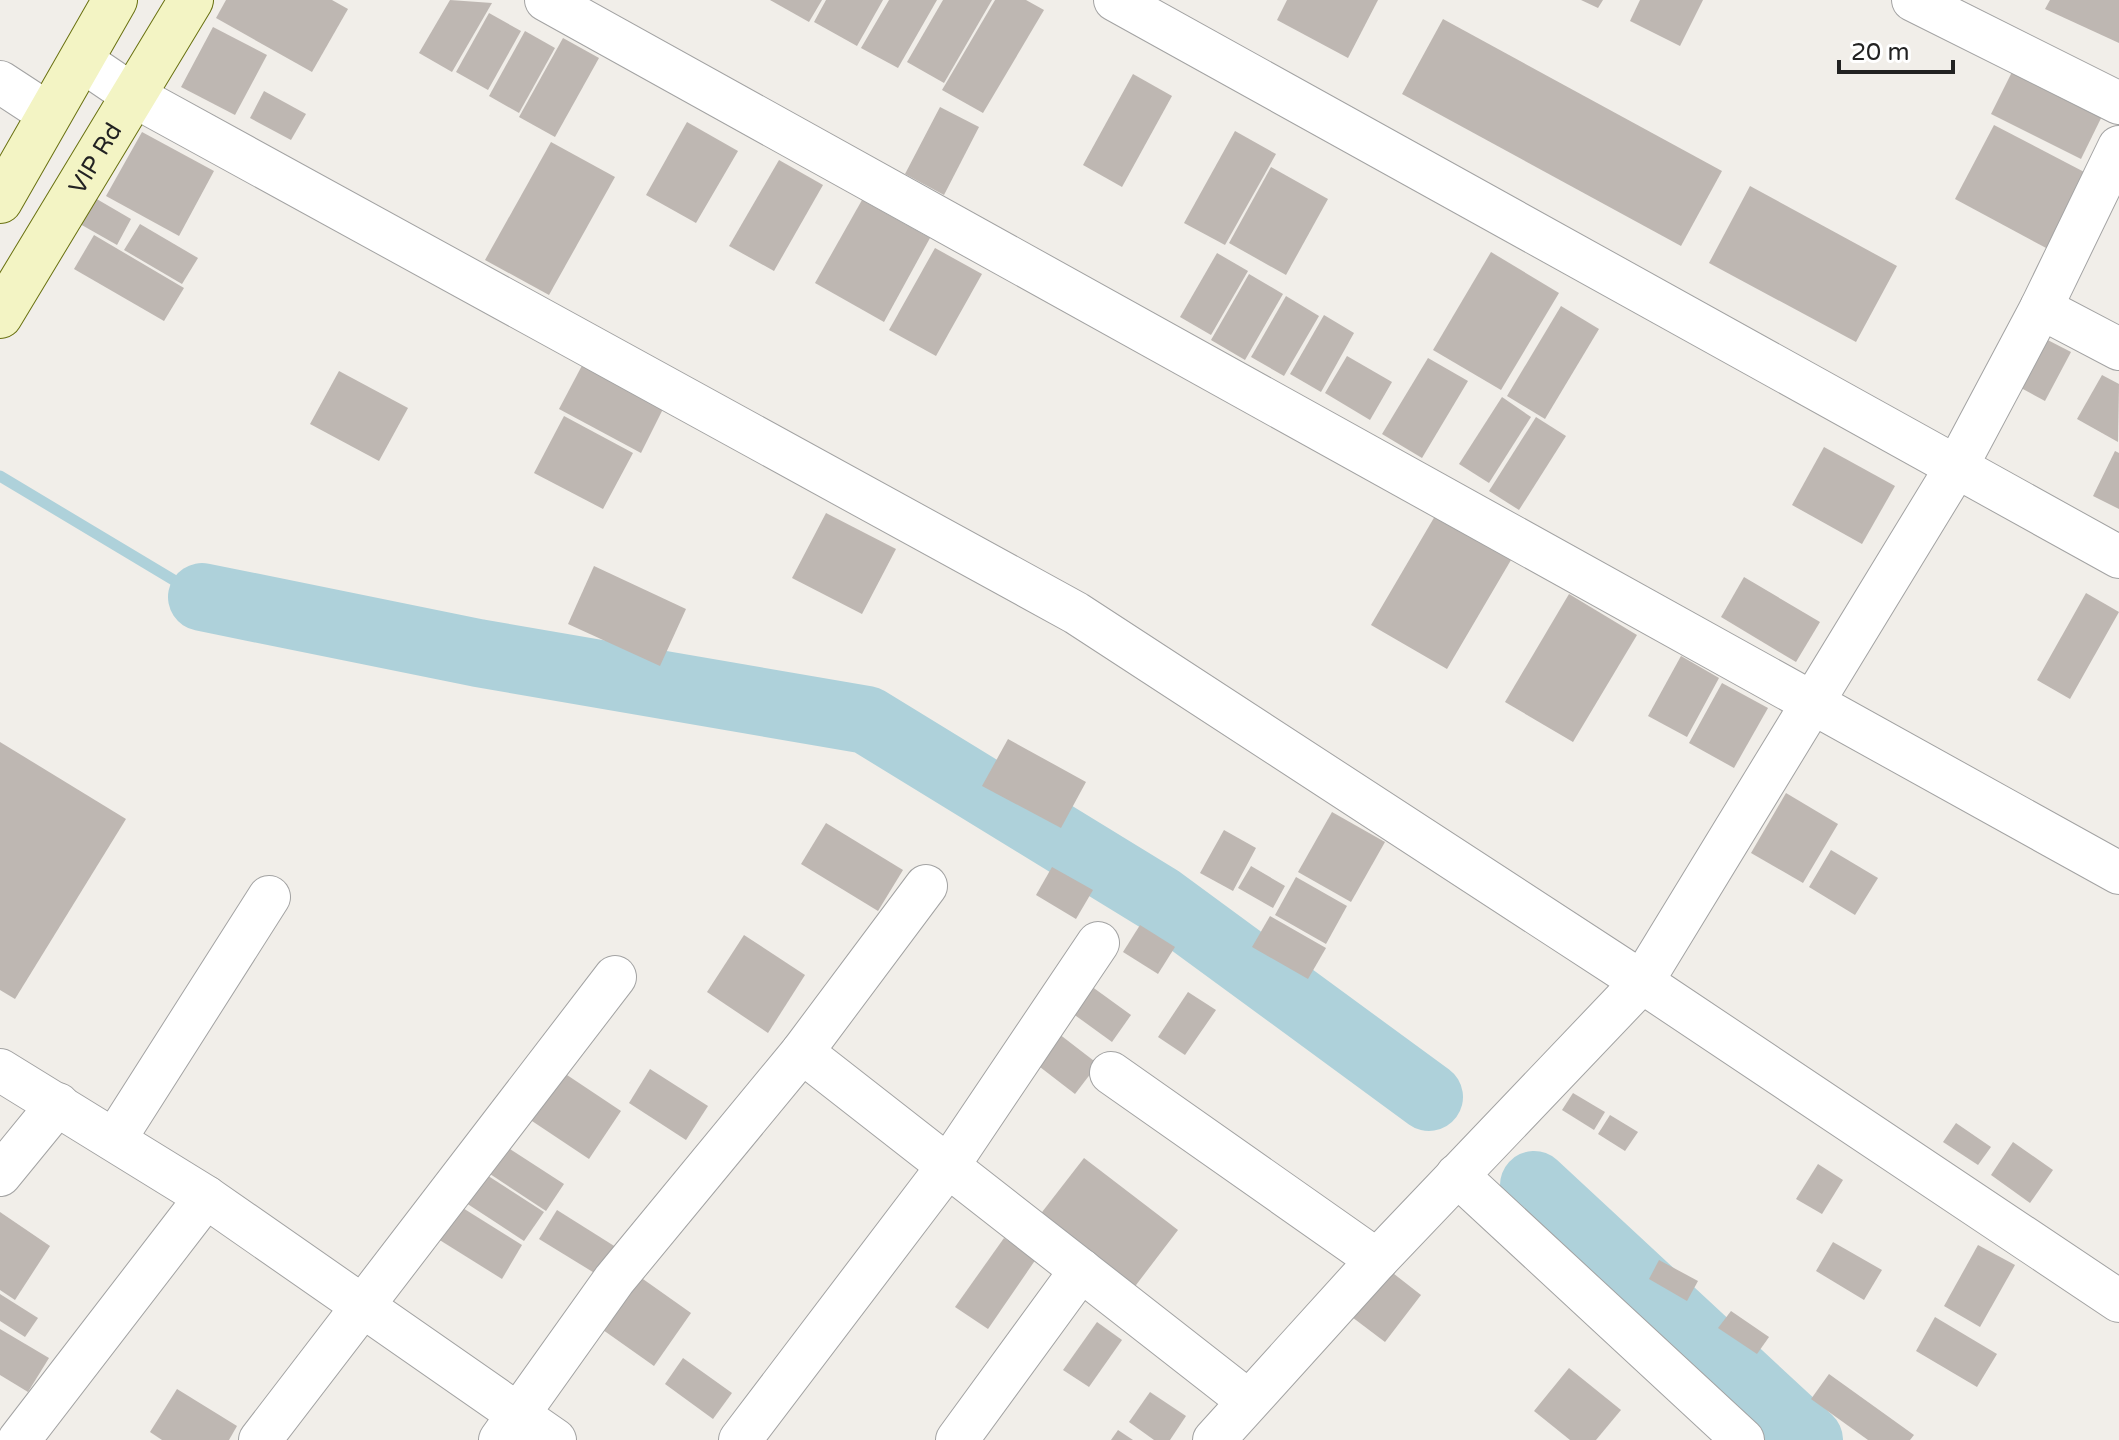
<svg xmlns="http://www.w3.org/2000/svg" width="2119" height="1440" viewBox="0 0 2119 1440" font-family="'Varela Round',sans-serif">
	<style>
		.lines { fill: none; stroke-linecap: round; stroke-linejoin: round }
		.stream { stroke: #aed1da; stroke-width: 11 }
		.river { stroke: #aed1da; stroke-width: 68 }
		.building { fill: #beb7b2 }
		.street-casing { stroke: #a3a3a3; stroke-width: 44 }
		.secondary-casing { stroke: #697110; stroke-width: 46 }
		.street { stroke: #fff; stroke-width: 42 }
		.secondary { stroke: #f3f4c4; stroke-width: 44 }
		.labels { text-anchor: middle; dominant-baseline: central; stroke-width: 6; stroke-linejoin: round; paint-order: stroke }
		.street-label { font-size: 24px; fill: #222; stroke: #fff }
	</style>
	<rect width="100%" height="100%" fill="#f1eee9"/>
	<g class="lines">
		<path class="stream" d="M0,476L202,597"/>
		<g class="river">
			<path d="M202,597L478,653L867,720L1159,899L1429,1097"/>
			<path d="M1534,1185L1809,1440"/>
		</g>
	</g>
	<g class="building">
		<path d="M226,0H332L348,9L312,72L216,18Z"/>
		<path d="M450,0L492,3L452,72L419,53Z"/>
		<path d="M770,0H822L809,22Z"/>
		<path d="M826,0H883L857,46L814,22Z"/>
		<path d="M889,0H937L898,68L861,48Z"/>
		<path d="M943,0H992L944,83L907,62Z"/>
		<path d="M995,0H1026L1044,10L983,113L942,90Z"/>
		<path d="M1287,0H1378L1348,58L1277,20Z"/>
		<path d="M1581,0H1603L1598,8Z"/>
		<path d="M1640,0H1703L1680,46L1630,21Z"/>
		<path d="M2050,0H2119V43L2045,9Z"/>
		<path d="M489,13L521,31L488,90L456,72Z"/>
		<path d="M1443,19L1722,171L1681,246L1402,94Z"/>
		<path d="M213,27L267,55L235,115L181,87Z"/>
		<path d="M525,31L555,48L519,113L489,96Z"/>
		<path d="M563,38L599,58L555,137L519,117Z"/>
		<path d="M2017,62L2106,108L2081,159L1991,114Z"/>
		<path d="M1133,74L1172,96L1122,187L1083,165Z"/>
		<path d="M264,91L306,114L291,140L250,118Z"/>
		<path d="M940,107L979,127L944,195L905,174Z"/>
		<path d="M687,122L738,151L696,223L646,195Z"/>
		<path d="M1994,125L2088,174L2048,249L1955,199Z"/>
		<path d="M1235,131L1276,154L1225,245L1184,223Z"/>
		<path d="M142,132L214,171L179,236L106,196Z"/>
		<path d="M551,142L615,177L549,295L485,260Z"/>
		<path d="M779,160L823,185L774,271L729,246Z"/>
		<path d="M1271,167L1328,199L1286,275L1229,243Z"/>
		<path d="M1750,186L1897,266L1856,342L1709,263Z"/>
		<path d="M95,198L131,219L117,245L80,224Z"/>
		<path d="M862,200L930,238L884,322L815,283Z"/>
		<path d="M140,224L198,258L182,284L124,250Z"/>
		<path d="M94,235L184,288L164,321L74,269Z"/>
		<path d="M935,248L982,274L936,356L889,330Z"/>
		<path d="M1491,252L1559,293L1501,390L1433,350Z"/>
		<path d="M1217,253L1248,271L1211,335L1180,317Z"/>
		<path d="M1249,274L1283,294L1245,360L1211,340Z"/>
		<path d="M1286,296L1319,316L1284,376L1251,357Z"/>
		<path d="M1561,306L1599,329L1545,419L1507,396Z"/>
		<path d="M1324,315L1354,333L1321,392L1290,374Z"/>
		<path d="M2036,334L2071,352L2045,401L2010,382Z"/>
		<path d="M1347,356L1392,382L1370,420L1325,393Z"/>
		<path d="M586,358L667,401L641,453L559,409Z"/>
		<path d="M1428,358L1468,381L1422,458L1382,434Z"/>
		<path d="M339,371L408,408L379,461L310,424Z"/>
		<path d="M2102,375L2119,384L2118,442L2077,419Z"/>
		<path d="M1502,397L1531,417L1489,483L1459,464Z"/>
		<path d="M564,416L633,453L603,509L534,473Z"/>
		<path d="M1536,417L1566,436L1519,510L1489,491Z"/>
		<path d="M1824,447L1895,486L1862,544L1792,505Z"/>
		<path d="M2115,451L2119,453V509L2093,496Z"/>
		<path d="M826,513L896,549L862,614L792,578Z"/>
		<path d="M1435,516L1511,560L1447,669L1371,625Z"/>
		<path d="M594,566L686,609L660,666L568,624Z"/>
		<path d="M1744,577L1820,622L1796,662L1721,617Z"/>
		<path d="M2086,593L2119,612L2070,699L2037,680Z"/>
		<path d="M1569,594L1637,635L1573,742L1505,702Z"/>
		<path d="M1681,656L1719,678L1687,737L1648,716Z"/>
		<path d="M1722,683L1768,708L1734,768L1689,743Z"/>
		<path d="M1008,739L1086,782L1061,828L982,786Z"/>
		<path d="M0,742L126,819L15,999L0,990Z"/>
		<path d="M1786,793L1838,824L1803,883L1751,853Z"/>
		<path d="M1332,812L1385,842L1351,902L1298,872Z"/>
		<path d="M826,823L903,870L878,911L801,864Z"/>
		<path d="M1224,830L1256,848L1233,891L1200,873Z"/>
		<path d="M1831,850L1878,878L1855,915L1809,887Z"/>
		<path d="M1251,866L1285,886L1273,908L1238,888Z"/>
		<path d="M1052,867L1093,890L1076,919L1036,895Z"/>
		<path d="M1296,877L1347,906L1326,944L1275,915Z"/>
		<path d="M1270,916L1326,948L1308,979L1252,947Z"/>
		<path d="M1140,925L1175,947L1158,974L1123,952Z"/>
		<path d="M744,935L805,975L768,1033L707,992Z"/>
		<path d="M1091,986L1131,1015L1112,1042L1072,1013Z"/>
		<path d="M1188,992L1216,1010L1185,1055L1158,1037Z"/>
		<path d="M1050,1027L1098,1064L1075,1094L1027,1057Z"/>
		<path d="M558,1069L621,1111L589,1159L526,1117Z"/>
		<path d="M650,1069L708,1106L686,1140L629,1103Z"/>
		<path d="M1573,1093L1605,1112L1594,1130L1562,1110Z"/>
		<path d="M1610,1115L1638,1132L1625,1151L1598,1134Z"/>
		<path d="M1956,1123L1991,1147L1978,1165L1943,1142Z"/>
		<path d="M2013,1142L2053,1170L2030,1203L1991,1175Z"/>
		<path d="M507,1147L564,1184L546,1211L490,1174Z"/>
		<path d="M1084,1158L1178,1230L1133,1289L1039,1216Z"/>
		<path d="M1818,1164L1843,1180L1822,1214L1796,1199Z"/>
		<path d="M479,1170L544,1212L524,1241L460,1199Z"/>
		<path d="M450,1200L522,1245L502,1279L430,1234Z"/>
		<path d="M557,1210L619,1249L601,1277L539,1239Z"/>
		<path d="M0,1212L50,1246L15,1300L0,1290Z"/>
		<path d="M1004,1238L1036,1259L988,1329L955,1307Z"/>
		<path d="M1833,1242L1882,1270L1864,1300L1816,1271Z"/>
		<path d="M1978,1245L2015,1265L1980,1327L1944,1306Z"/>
		<path d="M1659,1260L1698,1281L1687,1301L1649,1279Z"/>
		<path d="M1380,1263L1421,1295L1385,1342L1344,1311Z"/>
		<path d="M633,1272L691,1313L654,1366L596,1325Z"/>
		<path d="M0,1294L38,1318L25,1337L0,1321Z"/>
		<path d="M1731,1311L1769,1337L1757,1354L1718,1328Z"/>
		<path d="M1935,1317L1997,1354L1977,1387L1916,1351Z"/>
		<path d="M1097,1322L1122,1340L1089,1387L1063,1370Z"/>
		<path d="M0,1329L49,1358L28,1392L0,1375Z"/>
		<path d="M683,1358L732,1393L713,1419L665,1384Z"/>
		<path d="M1569,1368L1621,1410L1596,1440H1570L1534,1411Z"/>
		<path d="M1829,1374L1914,1435L1910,1440H1868L1811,1399Z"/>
		<path d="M177,1389L237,1426L229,1440H162L150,1432Z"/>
		<path d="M1150,1392L1186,1416L1170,1440H1154L1129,1422Z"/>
		<path d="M1118,1430L1133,1440H1111Z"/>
	</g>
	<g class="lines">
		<defs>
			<g id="street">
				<path d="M546,0L2119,873"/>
				<path d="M1115,0L2119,557"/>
				<path d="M1913,0L2119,103"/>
				<path d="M81,60L134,96L1076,613L1642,982L2119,1301"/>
				<path d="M0,82L49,114"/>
				<path d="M2041,308L2119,349"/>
				<path d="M802,1052L1247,1400"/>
				<path d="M0,1070L206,1197L555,1440"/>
				<path d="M1111,1073L1377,1260"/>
				<path d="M115,1139L269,897"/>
				<path d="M0,1175L58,1104"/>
				<path d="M1457,1175L1743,1440"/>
				<path d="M19,1440L206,1197"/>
				<path d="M260,1440L615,977"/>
				<path d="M500,1440L614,1280L802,1052L926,886"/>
				<path d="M740,1440L948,1166L1098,943"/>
				<path d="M957,1440L1081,1270"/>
				<path d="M1214,1440L1377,1260L1642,982L1957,466L2041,308L2119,147"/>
			</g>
			<g id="secondary">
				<path d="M0,201L115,0"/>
				<path id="s1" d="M0,316L191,0"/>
			</g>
		</defs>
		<use href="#street" class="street-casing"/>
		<use href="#secondary" class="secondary-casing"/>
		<use href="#street" class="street"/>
		<use href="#secondary" class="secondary"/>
	</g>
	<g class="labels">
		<g class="street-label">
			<text stroke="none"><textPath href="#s1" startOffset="184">VIP Rd</textPath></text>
		</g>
	</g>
	<path d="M1839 60v12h114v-12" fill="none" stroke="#222222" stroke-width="4"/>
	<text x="1851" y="60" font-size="24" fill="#222222" stroke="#ffffff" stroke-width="6" paint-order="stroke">20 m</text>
</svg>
